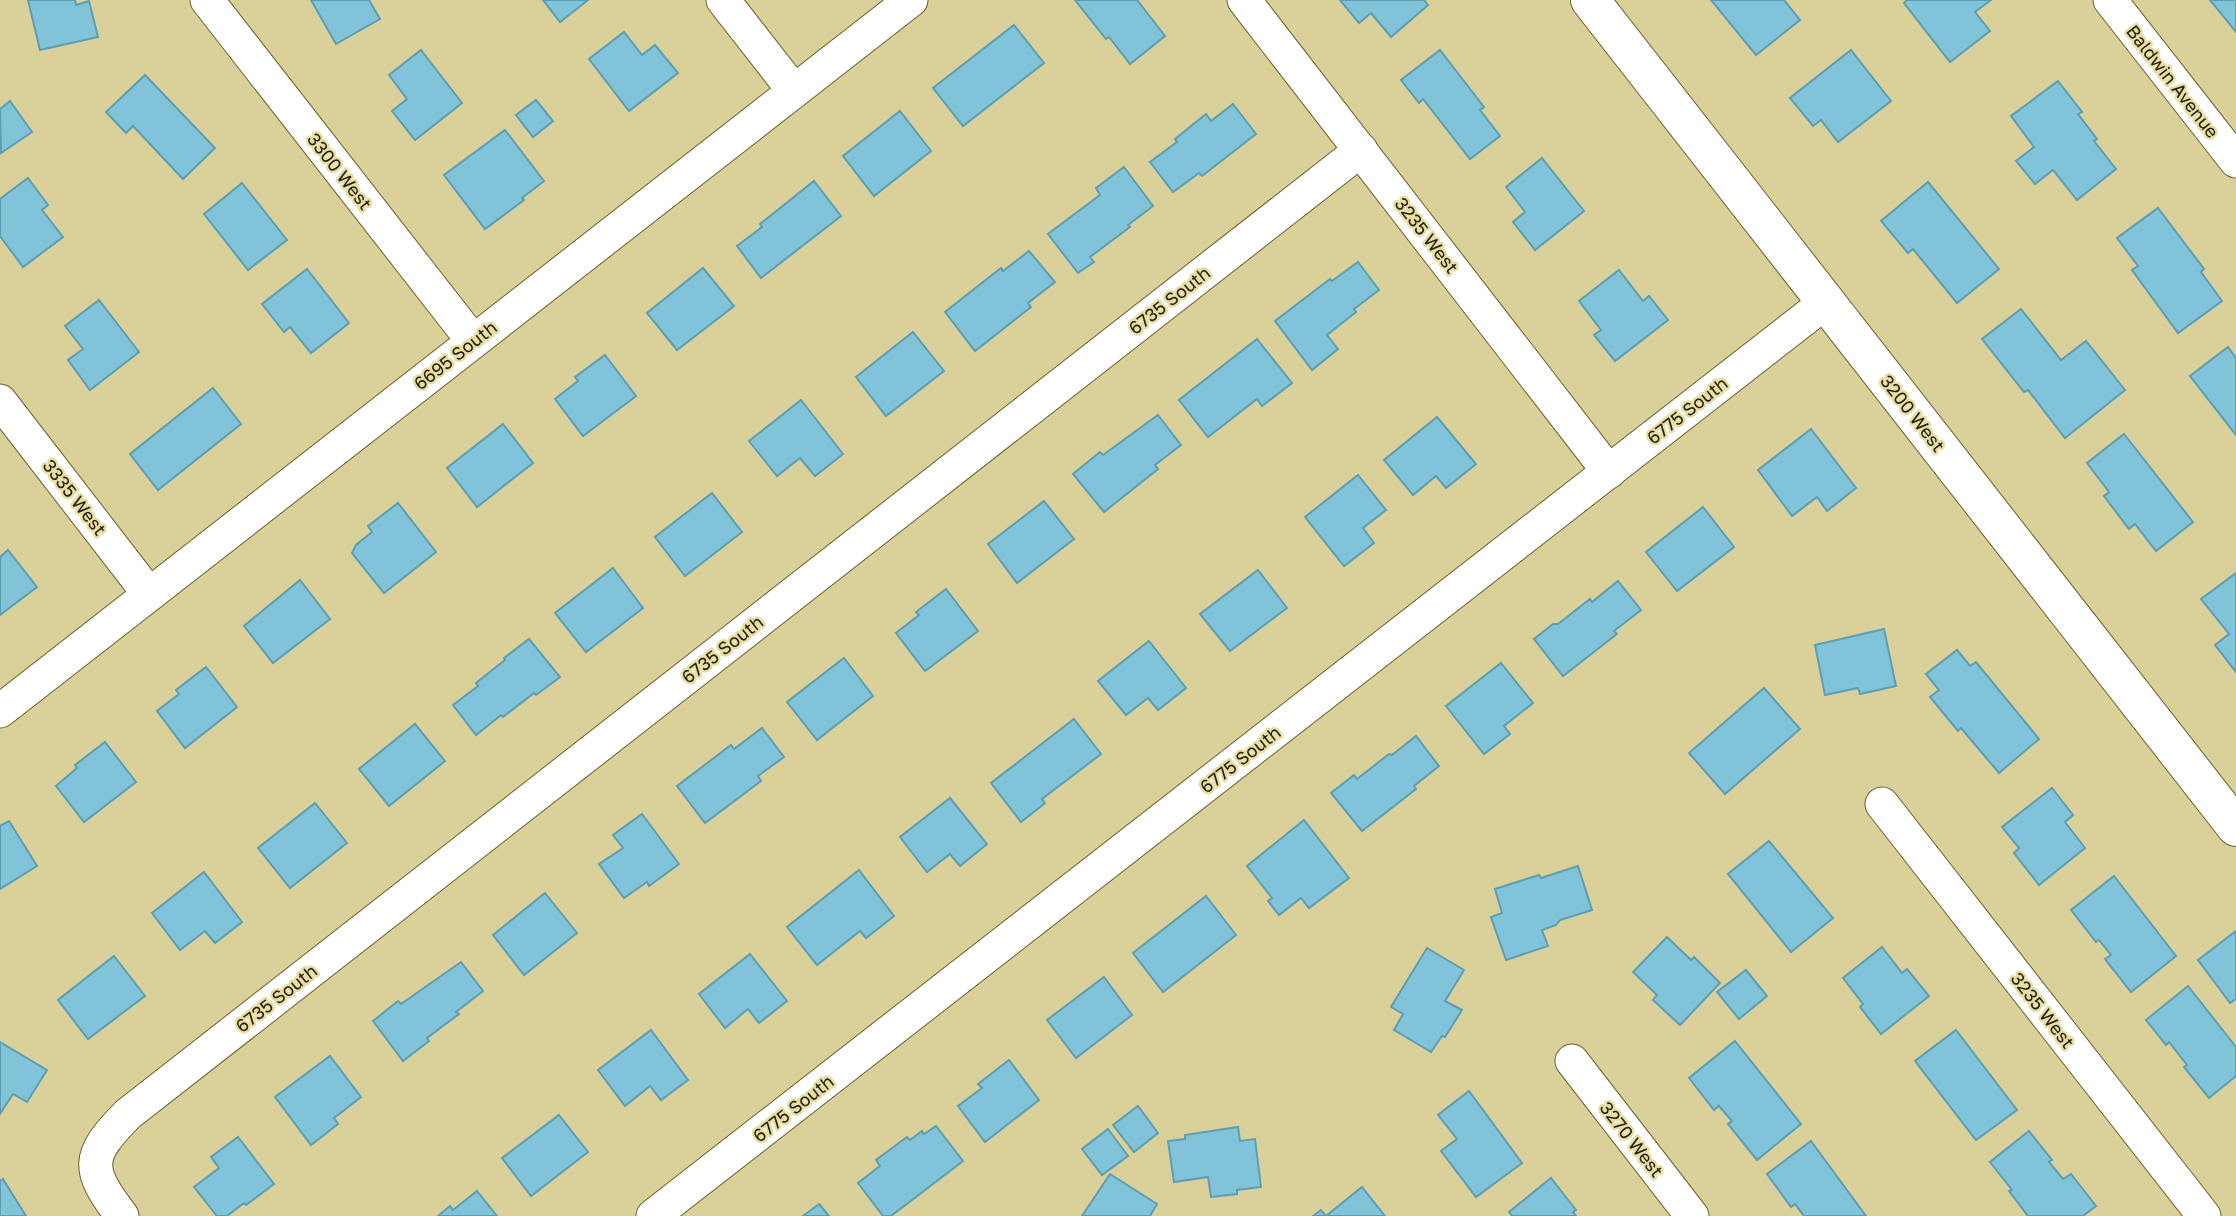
<svg xmlns="http://www.w3.org/2000/svg" width="2236" height="1216" viewBox="0 0 2236 1216" font-family="'Golos Text',sans-serif">
	<style>
		.building { fill: #81c3d8; stroke: #5d9eb2; stroke-width: 2 }
		.lines { fill: none; stroke-linecap: round; stroke-linejoin: round }
		.minor-casing { stroke: #6a612d; stroke-width: 35 }
		.tertiary-casing { stroke: #6a612d; stroke-width: 40 }
		.minor { stroke: #fff; stroke-width: 33 }
		.tertiary { stroke: #fff; stroke-width: 38 }
		.labels { text-anchor: middle; dominant-baseline: central; stroke-width: 5; stroke-linejoin: round; paint-order: stroke }
		.street-label { font-size: 18px; fill: #211d07; stroke: #e7dea6 }
	</style>
	<rect width="100%" height="100%" fill="#dad099"/>
	<g class="building">
		<path d="M28,0H75L76,5L89,1L98,37L40,50Z"/>
		<path d="M311,0H369L380,19L336,44Z"/>
		<path d="M543,0H588L560,22Z"/>
		<path d="M1075,0H1137L1165,36L1130,64L1109,37L1106,39Z"/>
		<path d="M1340,0H1424L1428,5L1391,37L1371,13L1359,23Z"/>
		<path d="M1711,0H1784L1800,20L1756,55Z"/>
		<path d="M1907,0H1991L1975,12L1990,31L1950,62L1904,3Z"/>
		<path d="M2210,0H2236V32Z"/>
		<path d="M1014,25L1044,63L963,126L933,88Z"/>
		<path d="M624,32L642,55L655,45L678,73L629,111L589,59Z"/>
		<path d="M421,50L462,103L415,140L392,111L407,99L389,75Z"/>
		<path d="M1440,50L1484,107L1480,110L1500,136L1470,159L1423,99L1419,103L1401,80Z"/>
		<path d="M1851,50L1891,101L1838,142L1821,120L1813,126L1790,98Z"/>
		<path d="M145,75L215,148L183,179L133,126L126,133L106,112Z"/>
		<path d="M2058,81L2082,112L2078,114L2097,139L2094,141L2116,169L2077,200L2053,170L2035,184L2016,161L2034,147L2011,116Z"/>
		<path d="M536,100L553,121L533,137L516,115Z"/>
		<path d="M10,101L32,132L1,153L0,109Z"/>
		<path d="M1233,104L1256,134L1202,176L1199,173L1173,192L1150,162L1177,142L1175,139L1206,114L1211,121Z"/>
		<path d="M900,111L931,151L874,196L843,156Z"/>
		<path d="M505,130L544,181L522,198L524,200L485,229L444,175Z"/>
		<path d="M1542,158L1584,211L1535,250L1513,222L1525,212L1506,187Z"/>
		<path d="M1124,167L1153,206L1128,225L1130,227L1090,257L1094,262L1078,273L1048,234L1100,195L1096,188Z"/>
		<path d="M28,178L48,205L42,210L63,237L23,267L0,236V199Z"/>
		<path d="M814,181L841,216L761,278L737,246L762,227L760,224Z"/>
		<path d="M1928,182L1999,269L1957,303L1913,249L1908,253L1881,221Z"/>
		<path d="M242,183L287,240L248,270L204,214Z"/>
		<path d="M2158,208L2204,269L2201,272L2222,301L2178,333L2132,270L2138,266L2117,238Z"/>
		<path d="M1029,251L1055,282L1028,303L1031,307L975,351L945,312L1001,268L1003,271Z"/>
		<path d="M1358,262L1379,290L1354,309L1356,312L1327,335L1338,349L1312,370L1275,321L1330,279L1332,281Z"/>
		<path d="M703,268L734,306L677,350L647,313Z"/>
		<path d="M307,269L349,323L311,353L290,327L284,332L262,304Z"/>
		<path d="M1619,270L1643,301L1649,296L1668,320L1615,361L1594,335L1601,330L1579,301Z"/>
		<path d="M99,300L139,352L90,390L68,360L83,349L65,326Z"/>
		<path d="M2021,309L2061,360L2086,341L2125,390L2065,438L2028,390L2024,392L1982,339Z"/>
		<path d="M913,332L944,371L886,416L856,377Z"/>
		<path d="M1257,339L1292,383L1262,406L1257,399L1208,437L1179,400Z"/>
		<path d="M2228,347L2236,358V435L2190,376Z"/>
		<path d="M605,355L636,396L583,436L555,399L578,381L575,377Z"/>
		<path d="M213,388L241,424L158,490L130,454Z"/>
		<path d="M801,400L843,454L815,476L800,458L777,476L749,441Z"/>
		<path d="M1158,415L1181,445L1155,465L1158,469L1104,512L1073,474L1100,452L1103,455Z"/>
		<path d="M1437,417L1476,464L1446,488L1436,476L1413,495L1384,460Z"/>
		<path d="M503,424L533,463L477,507L447,468Z"/>
		<path d="M1811,429L1856,488L1827,511L1817,497L1792,516L1758,470Z"/>
		<path d="M2124,434L2193,522L2156,551L2135,524L2129,529L2104,496L2109,492L2087,463Z"/>
		<path d="M1358,475L1386,510L1363,528L1374,543L1344,566L1305,517Z"/>
		<path d="M712,493L742,532L685,576L655,537Z"/>
		<path d="M1044,501L1074,539L1017,583L988,544Z"/>
		<path d="M398,503L436,552L384,593L352,553L356,545L372,532L368,526Z"/>
		<path d="M1703,507L1734,547L1677,591L1646,552Z"/>
		<path d="M8,550L37,587L0,615V557Z"/>
		<path d="M613,568L643,608L586,652L555,613Z"/>
		<path d="M1258,570L1287,608L1230,651L1200,614Z"/>
		<path d="M2236,573V672L2215,645L2229,634L2201,599Z"/>
		<path d="M300,580L330,619L273,663L244,626Z"/>
		<path d="M1618,581L1641,610L1614,631L1617,634L1563,676L1534,639L1553,624H1558L1590,599L1592,602Z"/>
		<path d="M946,589L978,631L925,671L896,633L919,615L916,612Z"/>
		<path d="M1884,629L1896,686L1860,694L1858,688L1825,695L1815,645Z"/>
		<path d="M529,639L560,677L536,695L534,693L503,717L501,715L476,735L453,705L478,686L476,683L505,660L504,658Z"/>
		<path d="M1149,641L1186,688L1158,710L1148,698L1126,715L1098,681Z"/>
		<path d="M1957,650L1970,666L1976,662L2039,739L1999,773L1961,728L1958,731L1930,697L1939,690L1926,674Z"/>
		<path d="M844,658L873,696L817,740L787,702Z"/>
		<path d="M1501,663L1533,703L1504,726L1510,734L1484,754L1446,706Z"/>
		<path d="M206,667L237,707L185,748L157,711L179,694L176,690Z"/>
		<path d="M1764,688L1800,729L1725,794L1689,753Z"/>
		<path d="M1074,719L1101,754L1042,799L1045,803L1021,822L991,783Z"/>
		<path d="M415,724L445,761L389,806L359,769Z"/>
		<path d="M762,728L784,757L758,776L761,781L705,823L677,786L731,745L734,749Z"/>
		<path d="M1416,736L1439,766L1414,786L1416,789L1362,831L1331,793L1354,775L1357,779L1389,754L1392,755Z"/>
		<path d="M105,742L136,782L84,822L56,786L77,768L75,765Z"/>
		<path d="M2052,788L2073,815L2065,822L2085,848L2039,885L2014,853L2019,848L2002,827Z"/>
		<path d="M950,798L987,844L960,866L950,854L927,872L900,837Z"/>
		<path d="M315,803L347,843L290,888L258,848Z"/>
		<path d="M642,814L679,864L649,886L647,882L624,898L599,864L623,848L613,835Z"/>
		<path d="M1304,820L1349,878L1309,908L1301,898L1279,915L1268,901L1272,898L1247,866Z"/>
		<path d="M9,821L37,866L0,889V826Z"/>
		<path d="M1769,841L1833,918L1791,952L1728,874Z"/>
		<path d="M1578,866L1592,910L1560,920L1556,925L1542,930L1548,946L1506,960L1491,917L1502,913L1495,889L1539,875L1541,878Z"/>
		<path d="M859,870L894,916L866,938L860,931L817,965L787,927Z"/>
		<path d="M204,872L242,922L215,943L205,931L180,950L152,913Z"/>
		<path d="M2114,876L2176,956L2131,992L2105,959L2111,955L2099,940L2096,942L2071,910Z"/>
		<path d="M545,893L577,933L524,975L493,935Z"/>
		<path d="M1206,896L1236,935L1163,992L1133,953Z"/>
		<path d="M2236,931V999L2230,1003L2198,960Z"/>
		<path d="M1667,937L1691,960L1694,957L1720,983L1680,1025L1653,1000L1657,995L1633,972Z"/>
		<path d="M1882,947L1902,973L1907,969L1929,996L1881,1034L1860,1007L1863,1004L1843,978Z"/>
		<path d="M1427,948L1464,970L1445,1001L1462,1010L1445,1037L1442,1036L1431,1052L1394,1030L1403,1014L1391,1007Z"/>
		<path d="M750,954L787,1001L759,1023L748,1009L725,1028L699,994Z"/>
		<path d="M114,956L145,996L88,1039L58,1000Z"/>
		<path d="M461,962L483,991L456,1012L459,1014L427,1038L429,1041L403,1061L373,1021L398,1001L401,1004Z"/>
		<path d="M1746,970L1767,996L1739,1019L1717,992Z"/>
		<path d="M1104,977L1132,1015L1076,1058L1047,1020Z"/>
		<path d="M2188,986L2236,1047V1076L2209,1098L2184,1067L2187,1065L2169,1042L2166,1045L2146,1020Z"/>
		<path d="M651,1030L688,1080L661,1100L650,1086L625,1106L598,1070Z"/>
		<path d="M1956,1030L2017,1110L1976,1140L1915,1061Z"/>
		<path d="M1735,1041L1801,1124L1757,1160L1728,1124L1732,1121L1719,1106L1714,1110L1689,1078Z"/>
		<path d="M0,1042L47,1070L27,1102L13,1094L0,1114Z"/>
		<path d="M330,1056L361,1097L334,1118L338,1124L311,1145L275,1097Z"/>
		<path d="M1009,1060L1039,1100L985,1142L958,1106L982,1088L978,1084Z"/>
		<path d="M1469,1091L1522,1163L1476,1197L1441,1151L1457,1139L1438,1115Z"/>
		<path d="M1138,1106L1158,1133L1134,1152L1113,1125Z"/>
		<path d="M559,1115L588,1152L531,1196L502,1158Z"/>
		<path d="M936,1126L963,1161L891,1216H883L858,1183L880,1166L876,1160L907,1137L910,1140L922,1131L924,1134Z"/>
		<path d="M1238,1127L1240,1141L1255,1139L1261,1187L1237,1190V1194L1211,1197L1208,1177L1174,1182L1168,1141L1185,1139V1135Z"/>
		<path d="M1108,1129L1128,1156L1102,1175L1082,1149Z"/>
		<path d="M2029,1131L2052,1160L2049,1162L2063,1179L2071,1174L2096,1206L2083,1216H2028L2009,1191L2012,1190L1990,1162Z"/>
		<path d="M238,1137L274,1184L246,1205L244,1203L227,1216H217L194,1187L219,1168L211,1157Z"/>
		<path d="M1811,1141L1866,1216H1804L1795,1204L1791,1207L1767,1174Z"/>
		<path d="M1110,1174L1157,1204L1150,1216H1082Z"/>
		<path d="M1551,1178L1576,1210L1573,1212L1576,1216H1512L1509,1212Z"/>
		<path d="M3,1179L26,1216H0V1181Z"/>
		<path d="M1362,1187L1385,1216H1313L1321,1210L1326,1216Z"/>
		<path d="M477,1191L497,1216H438L450,1206L453,1210Z"/>
		<path d="M819,1204L829,1216H803Z"/>
	</g>
	<g class="lines">
		<defs>
			<g id="minor">
				<path d="M207,0L473,341"/>
				<path d="M723,0L794,91"/>
				<path d="M1244,0L1609,472"/>
				<path d="M2110,0L2236,161"/>
				<path d="M0,401L149,594"/>
				<path d="M0,711L911,0"/>
				<path d="M1882,804L2204,1216"/>
				<path d="M1572,1061L1692,1216"/>
				<path d="M122,1216C86,1169 86,1156 128,1114L1361,150"/>
				<path d="M653,1216L1826,302"/>
			</g>
			<path id="tertiary" d="M1590,0L2236,827"/>
		</defs>
		<use href="#minor" class="minor-casing"/>
		<use href="#tertiary" class="tertiary-casing"/>
		<use href="#minor" class="minor"/>
		<use href="#tertiary" class="tertiary"/>
	</g>
	<g class="labels">
		<g class="street-label">
			<text transform="translate(2173 81) rotate(52)">Baldwin Avenue</text>
			<text transform="translate(340 171) rotate(52)">3300 West</text>
			<text transform="translate(1427 235) rotate(52)">3235 West</text>
			<text transform="translate(1169 300) rotate(-38)">6735 South</text>
			<text transform="translate(455 355) rotate(-38)">6695 South</text>
			<text transform="translate(1687 410) rotate(-38)">6775 South</text>
			<text transform="translate(1913 413) rotate(52)">3200 West</text>
			<text transform="translate(75 497) rotate(52)">3335 West</text>
			<text transform="translate(722 649) rotate(-38)">6735 South</text>
			<text transform="translate(1240 759) rotate(-38)">6775 South</text>
			<text transform="translate(276 998) rotate(-38)">6735 South</text>
			<text transform="translate(2043 1010) rotate(52)">3235 West</text>
			<text transform="translate(793 1108) rotate(-38)">6775 South</text>
			<text transform="translate(1632 1139) rotate(52)">3270 West</text>
		</g>
	</g>
</svg>
